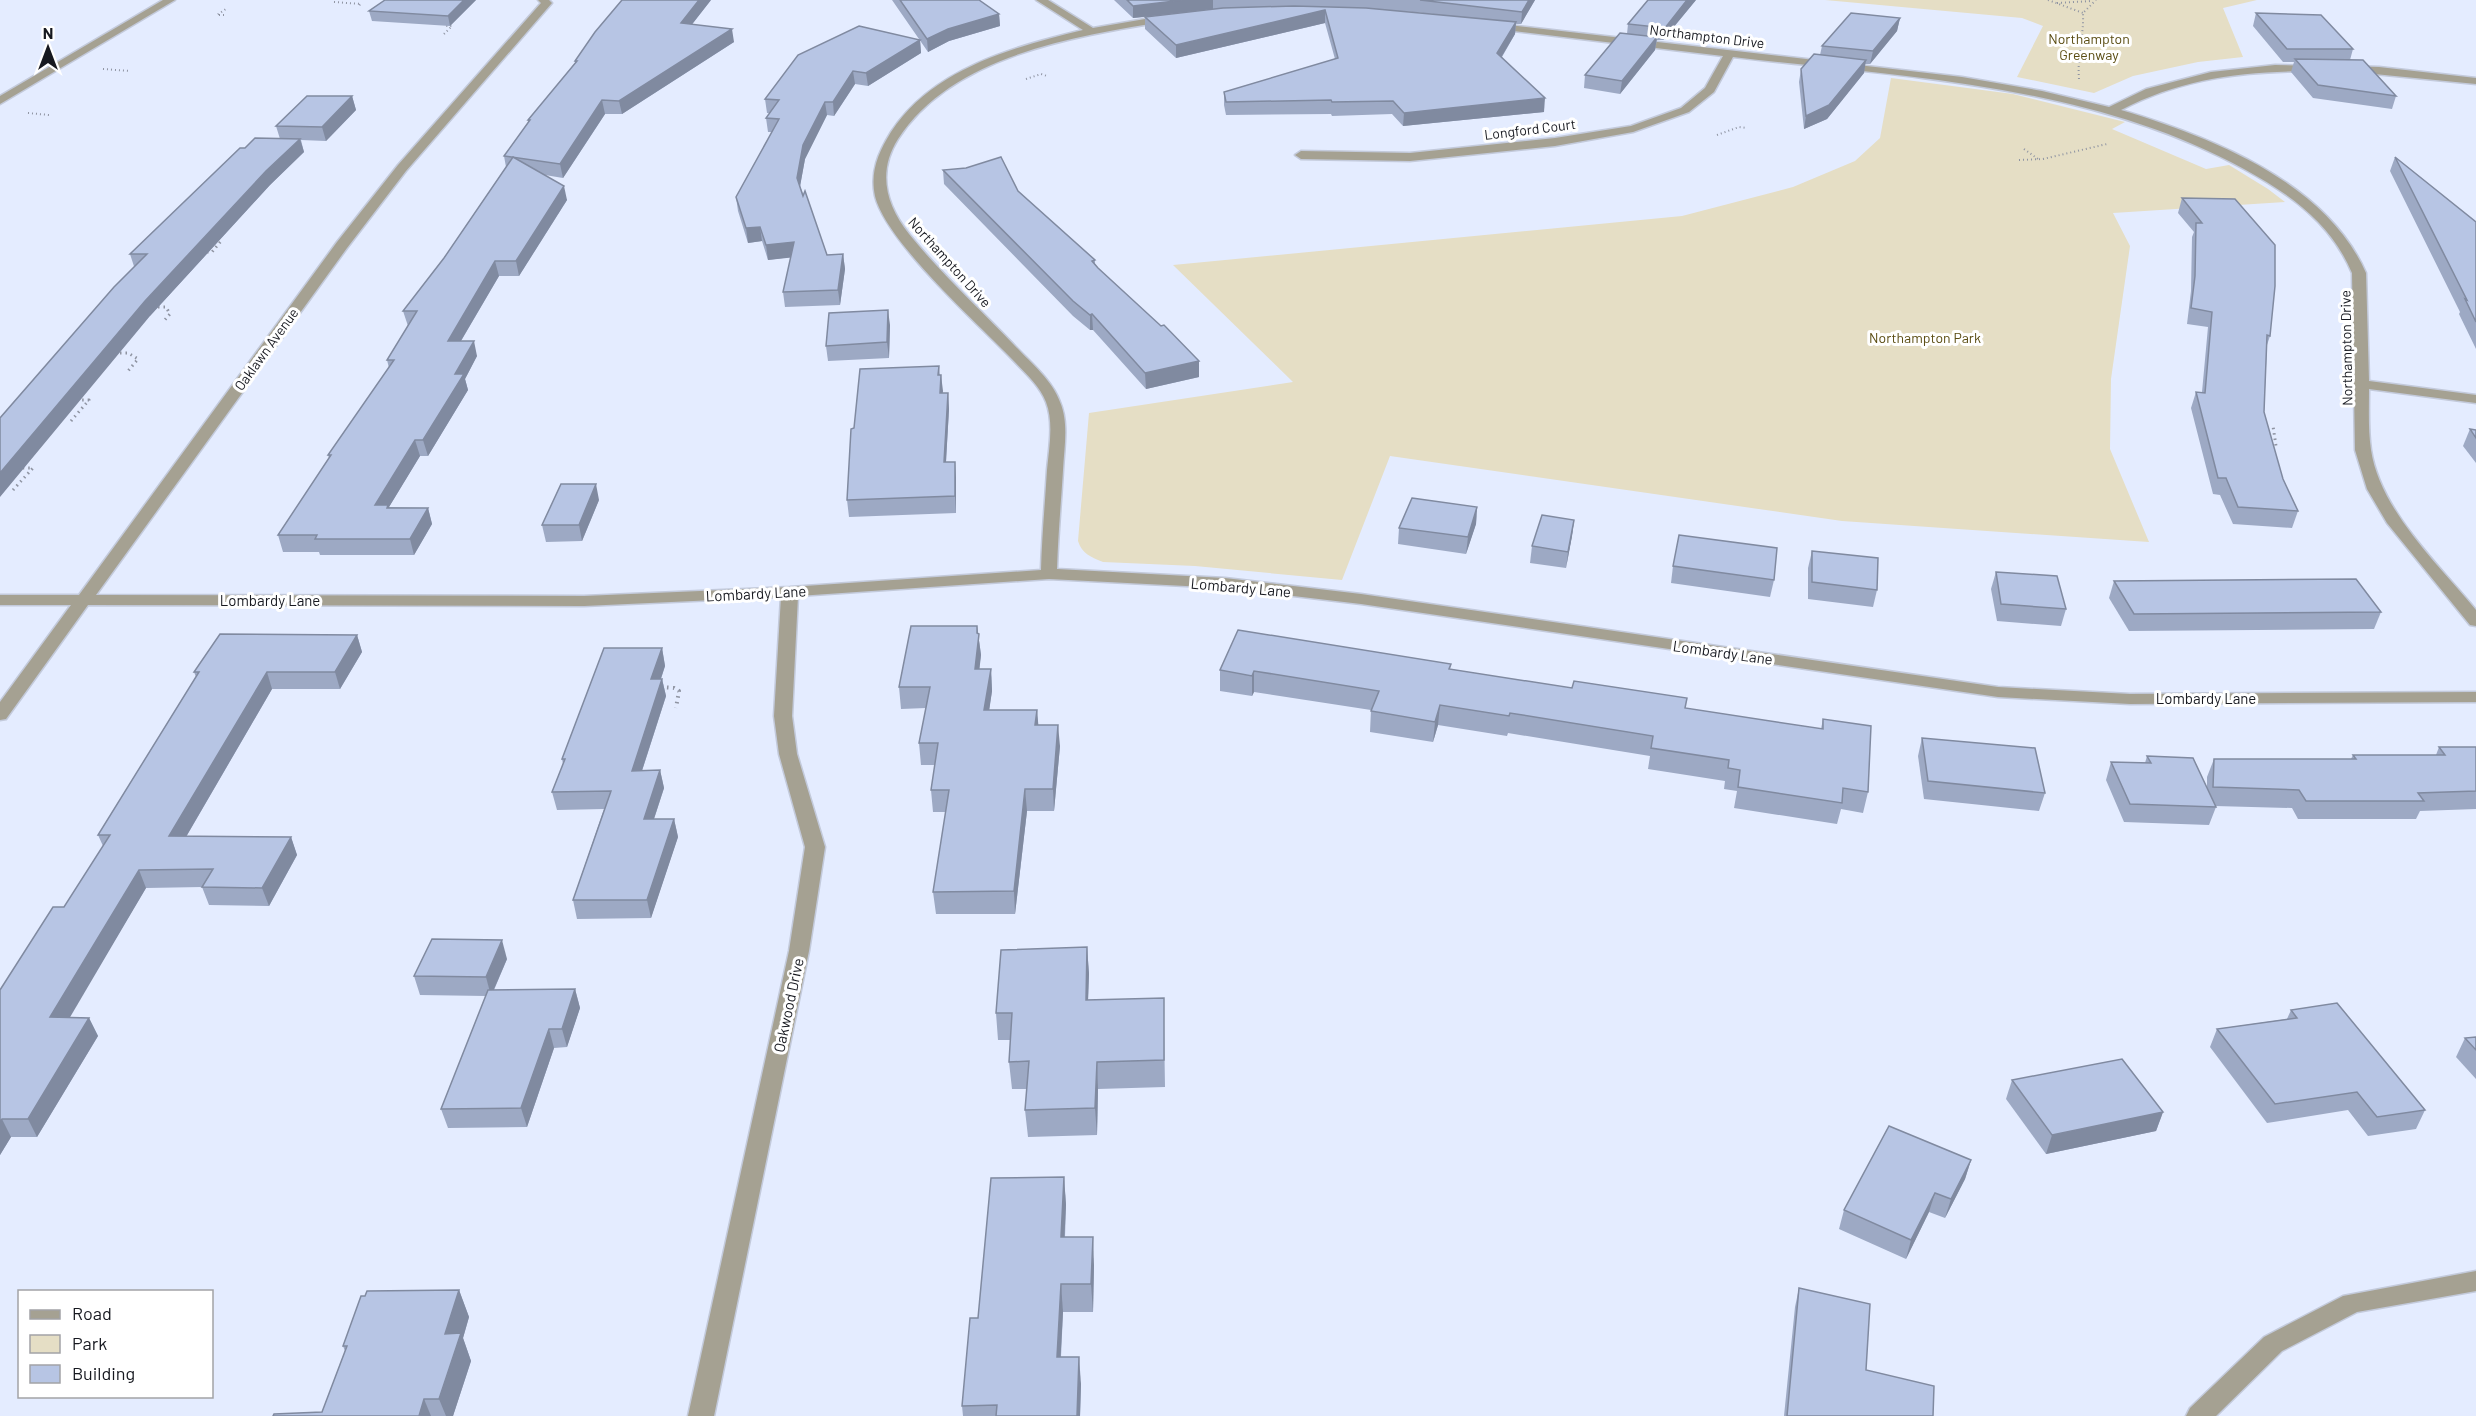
<svg xmlns="http://www.w3.org/2000/svg" width="2476" height="1416" viewBox="0 0 2476 1416" font-family="Barlow,sans-serif">
	<style>
		.green { fill: #e5dec5 }
		.lines { fill: none; stroke-linecap: round; stroke-linejoin: round }
		.minor-casing { stroke: #c3cadb; stroke-width: 3 }
		.path-far2 { stroke: #8f94a2; stroke-width: 2; stroke-dasharray: 1 3; stroke-linecap: butt }
		.path-far1 { stroke: #8f94a2; stroke-width: 3; stroke-dasharray: 1.5 4; stroke-linecap: butt }
		.path { stroke: #8f94a2; stroke-width: 4; stroke-dasharray: 1.5 4.5; stroke-linecap: butt }
		.minor { fill: #a5a192; fill-rule: evenodd }
		.wall { fill: #9da9c4; fill-rule: evenodd }
		.shaded-wall { fill: #808aa0 }
		.building { fill: #b7c5e4; stroke: #808aa0; stroke-width: 1.5 }
		.labels { text-anchor: middle; dominant-baseline: central; stroke-width: 6; stroke-linejoin: round; paint-order: stroke }
		.far-street-label { font-size: 14px; fill: #171920; stroke: #fff }
		.far-park-label { font-size: 14px; fill: #5a4c12; stroke: #fff }
		.street-label { font-size: 15px; fill: #171920; stroke: #fff }
	</style>
	<rect width="100%" height="100%" fill="#e4ecff"/>
	<g class="green">
		<path d="M1825,0H2257L2223,8L2243,57L2198,62L2133,76L2094,93L2017,77L2043,26L2022,18Z"/>
		<path d="M1891,78L2013,94L2125,122L2112,129L2206,169L2229,165L2268,189L2285,202L2113,213L2130,246L2111,379L2110,449L2149,542L1842,521L1390,456L1342,580L1195,566L1103,562C1091,557 1082,554 1078,541L1089,413L1293,382L1173,265L1682,216L1793,187L1855,161L1880,138Z"/>
	</g>
	<g class="lines">
		<defs>
			<g id="minor">
				<path d="M163,0H175L0,104V96Z"/>
				<path d="M538,0H549L552,3L406,171L347,248L96,595L584,596L790,587L1041,570C1042,536 1045,503 1047,470C1049,448 1054,423 1046,402C1039,384 1022,370 1009,356C975,321 886,241 875,196C870,172 878,153 891,132C932,69 1013,47 1083,30L1036,0H1048L1093,28L1168,15L1173,18L1168,21C1076,36 952,55 898,139C877,172 886,205 909,234C941,274 980,309 1015,346C1031,363 1052,380 1060,402C1069,423 1064,448 1063,470C1061,503 1058,536 1057,569L1225,578L1361,594L1998,687L2130,694L2476,692V702L2130,704L1998,697L1361,604L1225,588L1049,579L798,596L792,716L797,754L825,847L809,951L714,1416H688L789,951L805,847L779,754L774,716L781,597L584,606L88,605L6,719L0,720V702L71,605H0V595H79L337,242L398,165L541,3Z"/>
				<path d="M1492,23L1962,77L2042,91L2109,107L2146,89L2211,72L2275,65L2321,66L2322,68L2317,71C2247,71 2184,77 2121,110C2211,137 2326,182 2366,273L2369,381L2476,395V403L2369,389C2369,409 2368,430 2371,450C2380,510 2438,564 2476,610V626L2470,625L2387,523L2367,489L2355,450L2352,273C2331,223 2290,194 2244,169C2088,84 1905,77 1733,57L1714,92L1689,112L1633,132L1555,146L1410,161L1301,159L1295,155L1301,151L1410,153L1555,138L1631,126L1681,108L1705,88L1723,56L1488,28L1487,26Z"/>
				<path d="M2348,66L2379,67L2476,78V84L2344,71L2343,69Z"/>
				<path d="M2476,1271V1291L2357,1312L2282,1351L2216,1416H2186L2190,1408L2264,1337L2343,1296Z"/>
			</g>
		</defs>
		<use href="#minor" class="minor-casing"/>
		<g class="path-far2">
			<path d="M2048,0L2083,13"/>
			<path d="M334,2L361,4L358,6"/>
			<path d="M2057,3L2092,1"/>
			<path d="M224,15H217L226,9"/>
			<path d="M444,34L452,26H445"/>
			<path d="M103,69L130,71"/>
			<path d="M1026,79L1041,74L1047,76"/>
			<path d="M2079,79C2077,57 2084,35 2083,13L2096,0"/>
			<path d="M28,113L49,115"/>
			<path d="M1717,135L1739,127L1747,128"/>
			<path d="M2024,149L2038,159"/>
			<path d="M2019,160L2043,159L2107,144"/>
		</g>
		<g class="path-far1">
			<path d="M207,252H212L221,241"/>
			<path d="M158,307H166L170,314L163,322"/>
			<path d="M120,353H128L138,359L128,371"/>
			<path d="M71,421L89,400H78"/>
			<path d="M2271,446H2276L2273,426"/>
			<path d="M13,490L33,468H22"/>
		</g>
		<path class="path" d="M661,687L674,688L679,691L676,708"/>
		<use href="#minor" class="minor"/>
	</g>
	<g class="wall">
		<path d="M385,0H476L450,26L372,21L369,11Z"/>
		<path d="M711,0L692,24L734,42L622,114H605L563,178L545,175L567,200L519,276H499L461,341L477,356L465,379L468,390L428,456H420L389,507L428,508L432,524L414,555H320L319,552H283L278,535L329,458L328,455L389,368L387,360L408,326L403,311L444,258L506,167L504,156L528,123V120L575,63V61Z"/>
		<path d="M892,0H979L999,14L1000,26L949,41L928,52Z"/>
		<path d="M1114,0H1535L1521,24H1516L1515,34L1502,57L1544,112L1403,126L1392,114L1332,116L1331,114L1226,115L1224,105V92L1335,59L1325,23L1176,58L1145,29V17L1133,18ZM1396,11L1413,12L1444,15Z"/>
		<path d="M1696,0L1663,40H1657L1655,50L1620,94L1584,88L1585,75L1627,34L1628,24Z"/>
		<path d="M2256,13L2353,49L2350,60L2396,96L2392,109L2313,98L2291,72L2294,62H2283L2253,26Z"/>
		<path d="M1900,18L1897,31L1870,64H1865L1864,73L1827,119L1804,129L1799,82L1801,69L1820,55L1822,46Z"/>
		<path d="M920,40L921,53L868,86L855,84L834,116L827,115L805,159L800,186L827,255L843,254L845,269L840,305L785,307L783,292L791,257L768,260L762,241L748,243L738,211L736,197L772,132H768L766,118L770,113H767L765,99Z"/>
		<path d="M352,96L356,110L326,141L301,140L304,152L270,185L150,316L130,254L245,148L280,139L276,126Z"/>
		<path d="M2395,157L2476,222V349L2459,314L2460,312L2390,171Z"/>
		<path d="M943,170L1018,191L1095,260V264L1098,268L1199,377L1146,389L1093,330H1090L1073,316L944,184Z"/>
		<path d="M2182,198L2235,199L2270,336L2267,345L2264,412L2283,479L2298,511L2292,528L2233,524L2220,495L2213,494L2191,408L2196,392H2202L2208,327L2187,324L2191,291L2192,237L2194,232L2178,213Z"/>
		<path d="M890,325L889,358L828,361L826,346Z"/>
		<path d="M939,366L940,375H941L942,393H948L949,409L946,462L956,478V513L849,517L847,500L854,428Z"/>
		<path d="M2470,429L2476,430V463L2463,446Z"/>
		<path d="M599,500L582,541L546,542L542,525Z"/>
		<path d="M1477,507L1476,524L1466,554L1398,544L1399,528Z"/>
		<path d="M1574,520L1572,536L1566,568L1530,563L1532,546Z"/>
		<path d="M1812,551L1877,590L1873,607L1808,599V568Z"/>
		<path d="M1673,566L1774,580L1770,597L1671,583Z"/>
		<path d="M1996,572L2066,609L2061,626L1997,621L1991,589Z"/>
		<path d="M2114,581L2381,612L2374,629L2129,631L2109,598Z"/>
		<path d="M977,626L981,655L979,669H991L992,691L989,710H1037L1038,725L1060,746L1054,811H1027L1015,914H936L933,892L946,812H933L931,790L935,765H921L919,743L926,708L901,709L899,687Z"/>
		<path d="M357,635L362,652L340,689H272L186,837H291L297,855L269,906L209,905L202,887L146,888L69,1017L89,1018L98,1036L37,1137H11L0,1155V990L64,907L103,846L98,835L196,677L194,672Z"/>
		<path d="M662,648L665,666L661,679H662L666,696L642,771L660,770L664,788L654,819H674L678,837L651,918L577,919L573,900L604,809L557,810L552,792L563,764L562,759Z"/>
		<path d="M1451,664L1450,669L1685,708L1821,729L1823,719L1868,792L1863,813L1841,809L1837,824L1734,808L1737,791L1724,789L1725,781L1648,769L1650,756L1508,733L1507,736L1438,725L1433,742L1370,732L1371,710L1254,692L1252,696L1220,691V670Z"/>
		<path d="M1922,738L2045,793L2039,811L1924,799L1918,756Z"/>
		<path d="M2439,747H2476V809L2420,811L2416,819H2298L2292,808L2215,806L2216,807L2209,825L2124,822L2106,780L2111,762L2145,763L2147,756L2207,788V777L2214,759H2351L2353,755H2436Z"/>
		<path d="M1087,947L1089,974L1088,1000L1164,1026L1165,1087L1098,1089L1097,1135L1028,1137L1025,1110L1027,1089H1012L1009,1062L1011,1040H998L996,1013Z"/>
		<path d="M507,959L494,990L575,989L580,1008L567,1047L554,1048L527,1127L448,1128L441,1109L486,996L420,995L414,976Z"/>
		<path d="M2291,1010L2425,1110L2416,1129L2368,1136L2348,1110L2267,1123L2210,1047L2217,1029L2287,1019Z"/>
		<path d="M2476,1037V1079L2456,1057L2465,1038Z"/>
		<path d="M2012,1080L2163,1112L2156,1131L2046,1154L2006,1099Z"/>
		<path d="M1971,1160L1965,1179L1945,1218L1929,1212L1906,1259L1839,1229L1844,1210Z"/>
		<path d="M1064,1177L1066,1205L1065,1237L1094,1265L1093,1312H1063L1061,1357L1081,1384L1080,1416H963L962,1406L978,1318Z"/>
		<path d="M1799,1288L1866,1370L1933,1416H1784L1795,1307Z"/>
		<path d="M459,1290L469,1317L463,1338L471,1361L453,1416H273L322,1412L345,1351L343,1346Z"/>
	</g>
	<g class="shaded-wall">
		<path d="M464,0H476L450,26L448,16Z"/>
		<path d="M699,0H711L683,36L681,23Z"/>
		<path d="M1183,0H1213V9L1133,18V6Z"/>
		<path d="M1529,0H1535L1521,24L1522,12Z"/>
		<path d="M1687,0H1696L1663,40L1665,28Z"/>
		<path d="M1325,10V23L1176,58V45Z"/>
		<path d="M999,14L1000,26L949,41L928,52L927,39L948,29Z"/>
		<path d="M1900,18L1897,31L1870,64L1873,51Z"/>
		<path d="M1516,22L1515,34L1496,66L1497,53Z"/>
		<path d="M732,29L734,42L622,114L619,101Z"/>
		<path d="M1657,37L1655,50L1620,94L1622,81Z"/>
		<path d="M920,40L921,53L868,86L866,73Z"/>
		<path d="M1866,60L1864,73L1827,119L1804,129L1806,116Z"/>
		<path d="M853,71L855,84L834,116L833,102Z"/>
		<path d="M352,96L356,110L326,141L322,127Z"/>
		<path d="M1545,98L1544,112L1403,126L1404,113Z"/>
		<path d="M602,100L605,114L563,178L560,164Z"/>
		<path d="M825,102L827,115L805,159L799,192L797,178L803,145Z"/>
		<path d="M300,139L304,152L270,185L150,316L0,497V473L145,301L266,171Z"/>
		<path d="M564,186L567,200L519,276L516,261Z"/>
		<path d="M760,227L762,241L748,243L746,228Z"/>
		<path d="M794,242L796,257L768,260L766,245Z"/>
		<path d="M843,254L845,269L840,305L838,290Z"/>
		<path d="M495,261L499,276L452,356L448,341Z"/>
		<path d="M888,310L890,325L889,358L887,342Z"/>
		<path d="M1092,314L1093,330H1090V315Z"/>
		<path d="M474,341L477,356L465,379L468,390L428,456L423,440L455,374Z"/>
		<path d="M1199,361V377L1146,389L1145,373Z"/>
		<path d="M941,375L943,391L941,409L940,393Z"/>
		<path d="M948,393L949,409L945,478L944,462Z"/>
		<path d="M415,440L420,456L389,507L393,522L375,505Z"/>
		<path d="M955,462L956,478V513L955,496Z"/>
		<path d="M596,484L599,500L582,541L579,525Z"/>
		<path d="M1477,507L1476,524L1466,554L1468,537Z"/>
		<path d="M428,508L432,524L414,555L410,539Z"/>
		<path d="M1574,520L1572,536L1566,568L1568,552Z"/>
		<path d="M977,626L981,655L977,691L975,669Z"/>
		<path d="M357,635L362,652L340,689L335,672Z"/>
		<path d="M662,648L665,666L655,696L651,679Z"/>
		<path d="M991,669L992,691L986,732L984,710Z"/>
		<path d="M1254,671V692L1252,696V676Z"/>
		<path d="M267,672L272,689L176,854L169,836Z"/>
		<path d="M662,679L666,696L636,789L632,771Z"/>
		<path d="M1440,705L1438,725L1433,742L1435,722Z"/>
		<path d="M1037,710L1039,732L1035,725Z"/>
		<path d="M1058,725L1060,746L1054,811L1053,789Z"/>
		<path d="M660,770L664,788L648,837L644,819Z"/>
		<path d="M1025,789L1027,811L1015,914L1014,891Z"/>
		<path d="M674,819L678,837L651,918L647,900Z"/>
		<path d="M291,837L297,855L269,906L262,888Z"/>
		<path d="M139,870L146,888L59,1036L50,1017Z"/>
		<path d="M502,940L507,959L491,996L486,977Z"/>
		<path d="M1087,947L1089,974L1087,1028L1086,1000Z"/>
		<path d="M575,989L580,1008L567,1047L562,1029Z"/>
		<path d="M89,1018L98,1036L37,1137L28,1119Z"/>
		<path d="M549,1029L554,1048L527,1127L521,1108Z"/>
		<path d="M1097,1062L1098,1089L1097,1135L1095,1108Z"/>
		<path d="M2163,1112L2156,1131L2046,1154L2052,1135Z"/>
		<path d="M2,1119L11,1137L0,1155V1122Z"/>
		<path d="M1971,1160L1965,1179L1945,1218L1951,1199Z"/>
		<path d="M1064,1177L1066,1205L1063,1265L1061,1237Z"/>
		<path d="M1935,1193L1929,1212L1906,1259L1911,1240Z"/>
		<path d="M1093,1237L1094,1265L1093,1312L1091,1284Z"/>
		<path d="M1061,1284L1063,1312L1059,1385L1057,1357Z"/>
		<path d="M459,1290L469,1317L463,1338L471,1361L453,1416H446L439,1399L445,1334Z"/>
		<path d="M1079,1357L1081,1384L1080,1416H1077Z"/>
		<path d="M424,1399L431,1416H419Z"/>
	</g>
	<g class="building">
		<path d="M385,0H464L448,16L369,11Z"/>
		<path d="M622,0H699L681,23L732,29L619,101L602,100L560,164L504,156L530,120H528L577,61H575L595,32Z"/>
		<path d="M900,0H979L999,14L948,29L927,39Z"/>
		<path d="M1127,0H1183L1133,6Z"/>
		<path d="M1420,0H1529L1522,12Z"/>
		<path d="M1648,0H1687L1665,28L1628,24Z"/>
		<path d="M1294,6L1366,8L1516,22L1497,53L1545,98L1404,113L1393,101L1332,102L1331,100L1226,102L1224,92L1338,58L1325,10L1176,45L1145,17L1223,8Z"/>
		<path d="M1851,13L1900,18L1873,51L1822,46Z"/>
		<path d="M2256,13L2321,15L2353,49H2287Z"/>
		<path d="M859,26L920,40L866,73L853,71L833,102H825L803,145L797,178L803,196L805,191L827,255L843,254L838,290L783,292L794,242L766,245L760,227L746,228L736,197L779,119L766,118L779,100L765,99L798,55Z"/>
		<path d="M1620,33L1657,37L1622,81L1585,75Z"/>
		<path d="M1814,54L1866,60L1829,105L1806,116L1801,69Z"/>
		<path d="M2295,59L2363,60L2396,96L2318,85Z"/>
		<path d="M307,96H352L322,127L276,126Z"/>
		<path d="M255,138L300,139L266,171L145,301L0,473V418L114,287L147,254H130L240,148H245Z"/>
		<path d="M513,157L564,186L516,261H495L448,341H474L455,374H464L423,440H415L375,505H388L387,508H428L410,539H315L317,535H278L331,455H328L394,360H387L417,311H403L444,258Z"/>
		<path d="M1001,157L1018,191L1095,260L1092,261L1098,268L1161,326L1164,325L1199,361L1145,373L1092,314L1090,315L1073,301L943,170L966,168Z"/>
		<path d="M2395,157L2476,222V322L2465,299L2467,300Z"/>
		<path d="M2182,198L2235,199L2275,245V286L2270,336L2267,335L2264,412L2283,479L2298,511L2238,507L2226,478H2218L2196,392L2205,393L2212,312L2191,308L2195,276L2196,223H2202Z"/>
		<path d="M888,310L887,342L826,346L829,313Z"/>
		<path d="M939,366L938,375H941L940,393H948L944,462H955V496L847,500L851,429L854,428L860,369Z"/>
		<path d="M2470,429L2476,430V438Z"/>
		<path d="M561,484H596L579,525H542Z"/>
		<path d="M1412,498L1477,507L1468,537L1399,528Z"/>
		<path d="M1542,515L1574,520L1568,552L1532,546Z"/>
		<path d="M1679,535L1777,548L1774,580L1673,566Z"/>
		<path d="M1812,551L1878,558L1877,590L1812,582Z"/>
		<path d="M1996,572L2057,576L2066,609L2001,604Z"/>
		<path d="M2356,579L2381,612L2134,614L2114,581Z"/>
		<path d="M911,626H977V633L979,634L975,669H991L984,710H1037L1035,725H1058L1053,789H1025L1014,891L933,892L949,790H931L938,743H919L930,687H899Z"/>
		<path d="M1238,630L1451,664L1449,669L1572,688L1574,681L1687,698L1685,708L1823,729V719L1871,726L1868,792L1843,788L1842,803L1738,787L1740,770L1728,768L1729,760L1651,748L1653,736L1510,713L1509,716L1440,705L1435,722L1371,711L1379,691L1254,671L1252,676L1220,670Z"/>
		<path d="M220,634L357,635L335,672H267L169,836L291,837L262,888L202,887L213,869L139,870L50,1017L89,1018L28,1119H2L0,1122V990L53,907H64L110,835H98L199,672H194Z"/>
		<path d="M604,648H662L651,679H662L632,771L660,770L644,819H674L647,900H573L611,791L552,792L565,759H562Z"/>
		<path d="M1922,738L2035,748L2045,793L1928,781Z"/>
		<path d="M2439,747H2476V791L2418,793L2424,801H2306L2299,790L2213,787L2214,759H2356L2353,755H2445Z"/>
		<path d="M2147,756L2193,758L2216,807L2130,804L2111,762L2151,763Z"/>
		<path d="M432,939L502,940L486,977L414,976Z"/>
		<path d="M1087,947L1086,1000L1164,998V1060L1097,1062L1095,1108L1025,1110L1029,1061L1009,1062L1012,1013H996L1001,950Z"/>
		<path d="M575,989L562,1029H549L521,1108L441,1109L488,990Z"/>
		<path d="M2337,1003L2425,1110L2377,1117L2357,1092L2275,1104L2217,1029L2297,1018L2291,1010Z"/>
		<path d="M2476,1037V1050L2465,1038Z"/>
		<path d="M2122,1059L2163,1112L2052,1135L2012,1080Z"/>
		<path d="M1889,1126L1971,1160L1951,1199L1935,1193L1911,1240L1844,1210Z"/>
		<path d="M1064,1177L1061,1237H1093L1091,1284H1061L1057,1357H1079L1077,1416H996L997,1405L962,1406L970,1318H978L991,1178Z"/>
		<path d="M1799,1288L1870,1304L1866,1370L1934,1386L1933,1416H1787Z"/>
		<path d="M459,1290L445,1334L461,1333L439,1399H424L419,1416H273L274,1414L322,1412L347,1346H343L361,1296H365L367,1291Z"/>
	</g>
	<g class="labels">
		<g class="far-street-label">
			<text transform="translate(1707 36) rotate(7)">Northampton Drive</text>
			<text transform="translate(1530 129) rotate(-7)">Longford Court</text>
			<text transform="translate(950 262) rotate(48)">Northampton Drive</text>
			<text transform="translate(2346 348) rotate(-91)">Northampton Drive</text>
			<text transform="translate(266 349) rotate(-54)">Oaklawn Avenue</text>
		</g>
		<g class="far-park-label">
			<text x="2089" y="38">Northampton<tspan x="2089" dy="16">Greenway</tspan></text>
			<text x="1925" y="337">Northampton Park</text>
		</g>
		<g class="street-label">
			<text transform="translate(1241 587) rotate(5)">Lombardy Lane</text>
			<text transform="translate(756 593) rotate(-3)">Lombardy Lane</text>
			<text x="270" y="600">Lombardy Lane</text>
			<text transform="translate(1723 652) rotate(8)">Lombardy Lane</text>
			<text x="2206" y="698">Lombardy Lane</text>
			<text transform="translate(788 1005) rotate(-78)">Oakwood Drive</text>
		</g>
	</g>
	<rect x="18" y="1290" width="195" height="108" fill="#ffffff" stroke="#a2a3a6" stroke-width="1.5"/>
	<rect x="30" y="1310" width="30" height="9" fill="#a5a192" stroke="#a2a3a6" stroke-width="1.5"/>
	<text x="72" y="1320" font-size="18" fill="#171920">Road</text>
	<rect x="30" y="1335" width="30" height="18" fill="#e5dec5" stroke="#a2a3a6" stroke-width="1.5"/>
	<text x="72" y="1350" font-size="18" fill="#171920">Park</text>
	<rect x="30" y="1365" width="30" height="18" fill="#b7c5e4" stroke="#a2a3a6" stroke-width="1.5"/>
	<text x="72" y="1380" font-size="18" fill="#171920">Building</text>
	<g transform="translate(48 48)" stroke="#ffffff" stroke-width="4.5" paint-order="stroke">
	<path d="M0-4.5L10 22L0 15L-10 22Z" fill="#171920"/>
	<text y="-9" font-size="16" font-weight="bold" text-anchor="middle" fill="#171920">N</text>
	</g>
</svg>
